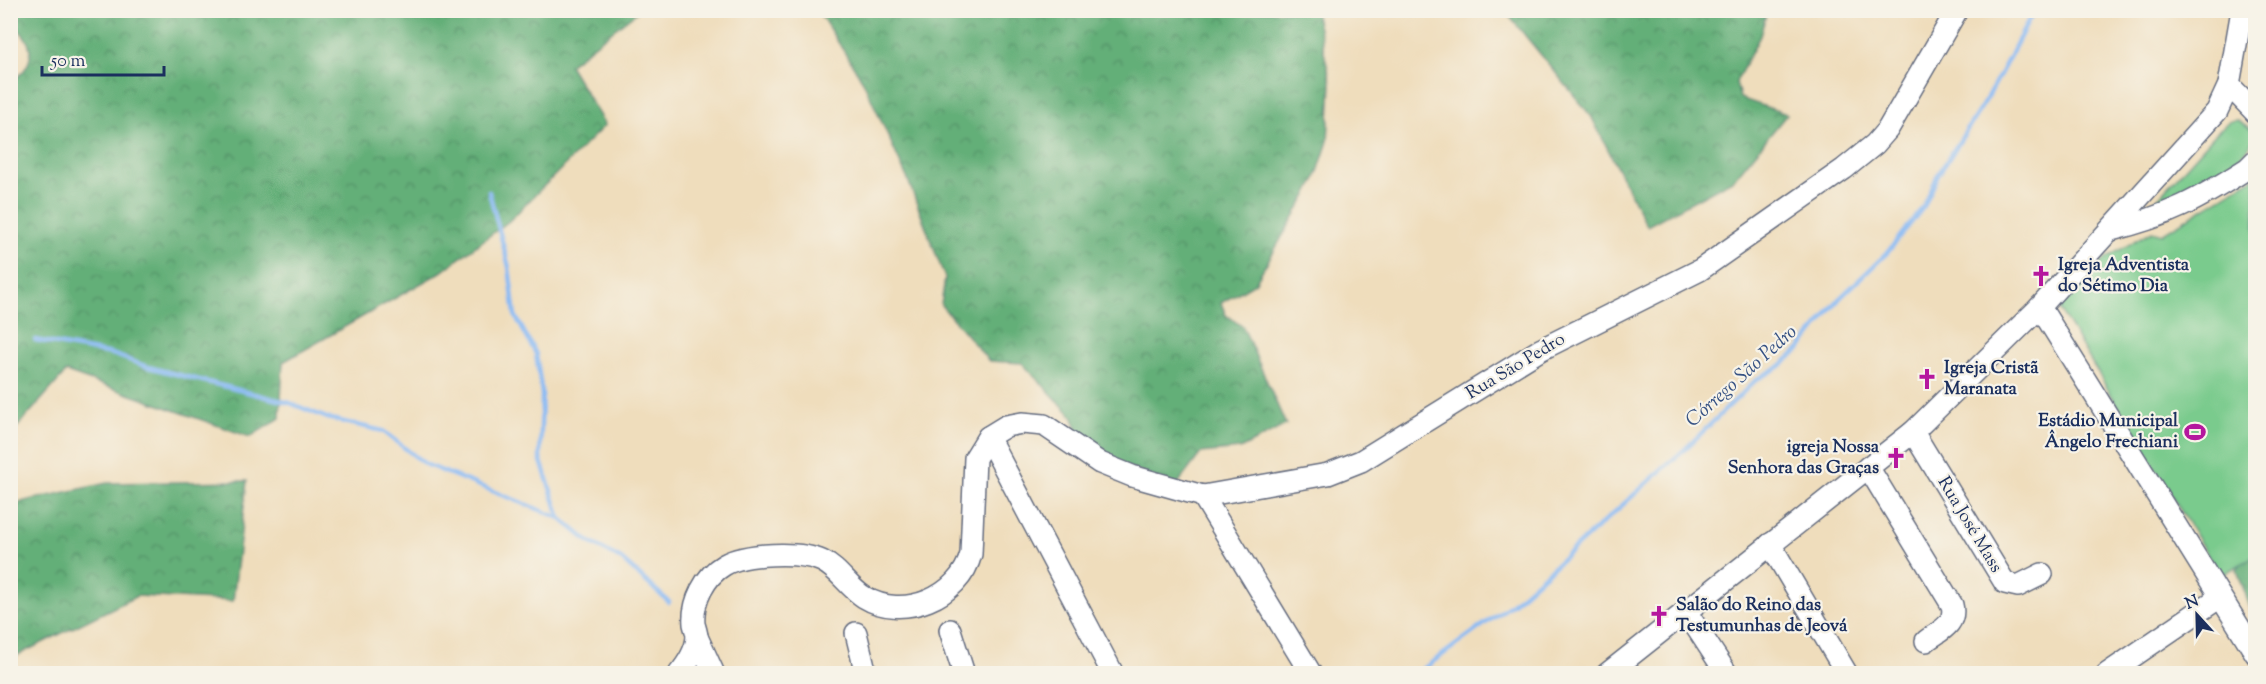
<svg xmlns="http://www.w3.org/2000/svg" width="2266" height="684" viewBox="0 0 2266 684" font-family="'Sorts Mill Goudy',serif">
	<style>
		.forest { fill: url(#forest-crowns); stroke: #3f6f6b; stroke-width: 1.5 }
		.green { fill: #7acb8d; stroke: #4a7d76; stroke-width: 1.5 }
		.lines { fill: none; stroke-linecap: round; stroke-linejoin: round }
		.stream { stroke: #87b9f4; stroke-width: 4.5 }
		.minor-casing { stroke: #656c7f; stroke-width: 24 }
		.minor { stroke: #fff; stroke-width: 21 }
		.labels { text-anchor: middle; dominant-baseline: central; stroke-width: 4.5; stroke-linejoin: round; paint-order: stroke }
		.poi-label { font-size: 18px; font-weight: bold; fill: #1b2f5e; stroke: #f7f3e8; text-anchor: start }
		.street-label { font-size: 18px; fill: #1b2f5e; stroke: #f7f3e8 }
		.water-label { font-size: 20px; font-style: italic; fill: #365284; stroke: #f7f3e8 }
	</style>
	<defs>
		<pattern id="forest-crowns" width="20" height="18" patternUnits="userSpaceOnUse" patternTransform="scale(1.5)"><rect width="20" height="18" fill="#63af78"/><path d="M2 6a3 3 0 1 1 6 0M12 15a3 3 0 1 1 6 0" fill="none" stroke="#518f66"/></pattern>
	</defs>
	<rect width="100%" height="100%" fill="#f7f3e8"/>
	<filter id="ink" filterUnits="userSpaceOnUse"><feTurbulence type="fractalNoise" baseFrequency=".0167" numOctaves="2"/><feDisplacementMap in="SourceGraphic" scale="12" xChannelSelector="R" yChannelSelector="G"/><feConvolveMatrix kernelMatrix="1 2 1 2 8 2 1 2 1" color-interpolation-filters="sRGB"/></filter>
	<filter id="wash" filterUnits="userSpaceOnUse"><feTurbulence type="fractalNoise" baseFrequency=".008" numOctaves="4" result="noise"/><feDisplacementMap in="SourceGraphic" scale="24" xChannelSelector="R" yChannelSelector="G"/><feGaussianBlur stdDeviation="1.35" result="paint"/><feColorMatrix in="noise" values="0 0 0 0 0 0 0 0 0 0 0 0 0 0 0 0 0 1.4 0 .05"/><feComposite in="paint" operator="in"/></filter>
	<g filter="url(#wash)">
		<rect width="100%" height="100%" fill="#efddbc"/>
		<g class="forest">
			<path d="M11,10H638V11L569,65L605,125L509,221L441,272L283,362L280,418L250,437L66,372L11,434V82C15,78 22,74 25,69C36,54 28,32 11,26Z"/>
			<path d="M818,11H1315L1331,83L1328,141L1315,181L1255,283L1221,303L1226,315L1243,327L1286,425L1240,449L1201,453L1176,486L1086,451L1072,416L1022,363L989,361L941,305L945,278L908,180L863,81Z"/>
			<path d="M1505,11H1767L1760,36L1736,82L1740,98L1787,114L1734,179L1647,226L1591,116Z"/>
			<path d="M247,481L233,601L137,596L16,656L11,655V504L107,483Z"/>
			<path d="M2255,548V622L2237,570L2247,553Z"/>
		</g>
		<g class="green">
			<path d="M2238,120L2252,129L2254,139C2236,173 2184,194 2152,213L2148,209L2220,129L2231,121Z"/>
			<path d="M2255,177V556L2220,576L2059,308L2106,258L2152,231L2162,234Z"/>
		</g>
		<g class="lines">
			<g class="stream">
				<path d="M489,192L509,267L515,315L536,354L542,395L540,458L560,518"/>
				<path d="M35,340L112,354L148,367L290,403L327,418L383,431L425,464L560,518L588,541L621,559L669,602"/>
				<path d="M1416,674L1512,604L1684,450L1757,379L1779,367L1800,349L1839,299L1887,253L1924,206L1938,175L1989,95L2029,20L2037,10"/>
			</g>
		</g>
	</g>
	<g filter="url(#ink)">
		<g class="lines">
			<defs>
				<g id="minor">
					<path d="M2229,85L2256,113"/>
					<path d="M2111,230C2169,216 2198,200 2248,168L2256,160"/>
					<path d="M2040,307L2256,654"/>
					<path d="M1913,432L2005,583L2018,586L2042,574"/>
					<path d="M988,437L1113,674"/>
					<path d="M1868,467L1952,605C1957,625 1939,631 1926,641"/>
					<path d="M1203,496L1311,674"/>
					<path d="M1770,544L1847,674"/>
					<path d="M1687,613L1727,674"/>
					<path d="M950,630L964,674"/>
					<path d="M856,633L866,674"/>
					<path d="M697,637L714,674"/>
					<path d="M679,674C688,663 696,651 697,637C697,633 695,628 694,624C692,602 705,576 724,565C745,553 800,551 822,561C839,569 848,587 864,597C903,621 960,597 971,554L975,458L988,437L1006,426L1022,423L1044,425L1100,463L1132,476L1203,496L1328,474L1361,461L1540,350L1700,270L1844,169L1875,144L1888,129L1957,10"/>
					<path d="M1607,674L1913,432L2040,307L2217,111L2229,85L2242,10"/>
					<path d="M2107,674L2220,597"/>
				</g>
			</defs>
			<use href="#minor" class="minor-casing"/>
			<use href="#minor" class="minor"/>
		</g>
	</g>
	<defs>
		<symbol id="church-bare" viewBox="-9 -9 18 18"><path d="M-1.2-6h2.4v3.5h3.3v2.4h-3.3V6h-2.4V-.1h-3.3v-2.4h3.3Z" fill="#b5179e" stroke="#f7f3e8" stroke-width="2.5" paint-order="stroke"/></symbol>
		<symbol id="stadium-bare" viewBox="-9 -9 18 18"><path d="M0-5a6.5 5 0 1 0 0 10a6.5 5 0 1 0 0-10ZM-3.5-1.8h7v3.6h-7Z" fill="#b5179e" stroke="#f7f3e8" stroke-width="2.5" paint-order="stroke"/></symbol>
	</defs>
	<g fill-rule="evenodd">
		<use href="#church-bare" x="2026" y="261" width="30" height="30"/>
		<use href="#church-bare" x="1912" y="364" width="30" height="30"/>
		<use href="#stadium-bare" x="2180" y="417" width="30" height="30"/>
		<use href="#church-bare" x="1881" y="443" width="30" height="30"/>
		<use href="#church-bare" x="1644" y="601" width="30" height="30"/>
	</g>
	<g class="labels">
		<g class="poi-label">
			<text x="2058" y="266">Igreja Adventista<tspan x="2058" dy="21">do Sétimo Dia</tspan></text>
			<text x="1944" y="369">Igreja Cristã<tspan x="1944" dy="21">Maranata</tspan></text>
			<text x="2178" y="422" text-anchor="end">Estádio Municipal<tspan x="2178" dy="21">Ângelo Frechiani</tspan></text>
			<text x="1879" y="448" text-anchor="end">igreja Nossa<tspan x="1879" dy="21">Senhora das Graças</tspan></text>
			<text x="1676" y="606">Salão do Reino das<tspan x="1676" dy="21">Testumunhas de Jeová</tspan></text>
		</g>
		<g class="street-label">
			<text transform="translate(1516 367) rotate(-31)">Rua São Pedro</text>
			<text transform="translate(1969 525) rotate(59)">Rua José Mass</text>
		</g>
		<g class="water-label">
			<text transform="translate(1742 377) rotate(-42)">Córrego São Pedro</text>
		</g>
	</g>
	<rect width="2266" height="684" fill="none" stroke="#f7f3e8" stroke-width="36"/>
	<g transform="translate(2197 615) rotate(338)" stroke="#f7f3e8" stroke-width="4.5" paint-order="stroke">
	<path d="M0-4.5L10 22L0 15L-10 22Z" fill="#1b2f5e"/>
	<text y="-9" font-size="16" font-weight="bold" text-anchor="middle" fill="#1b2f5e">N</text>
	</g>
	<path d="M42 66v9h122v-9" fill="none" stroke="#1b2f5e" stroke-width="3"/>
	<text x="51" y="66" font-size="18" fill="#1b2f5e" stroke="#f7f3e8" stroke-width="4.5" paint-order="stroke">50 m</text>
</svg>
